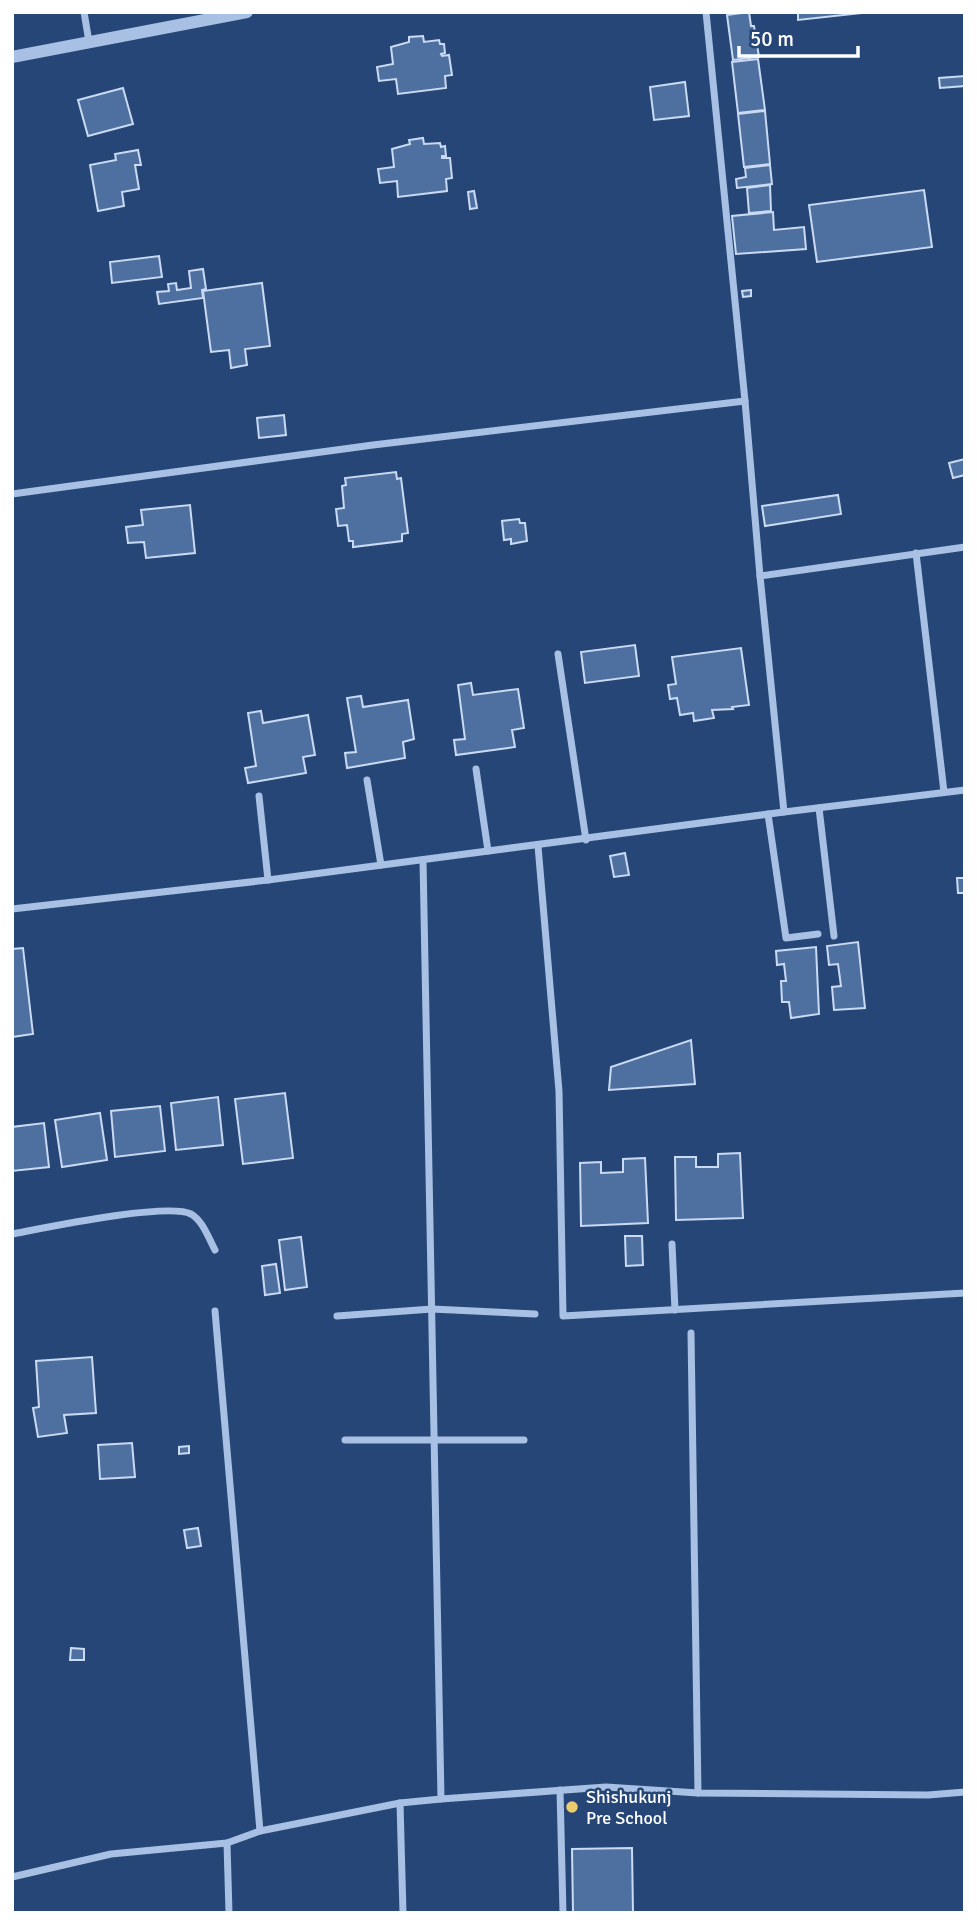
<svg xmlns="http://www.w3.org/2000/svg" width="977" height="1925" viewBox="0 0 977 1925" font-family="Signika,sans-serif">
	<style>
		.building { fill: #4e70a1; stroke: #cadaf2; stroke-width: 2 }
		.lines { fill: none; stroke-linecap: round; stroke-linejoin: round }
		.minor { stroke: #a7c0e3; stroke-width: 7 }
		.tertiary { stroke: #a7c0e3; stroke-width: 12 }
		.poi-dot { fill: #ebcc6d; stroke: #264677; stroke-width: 2.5 }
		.labels { text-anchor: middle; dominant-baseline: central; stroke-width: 5; stroke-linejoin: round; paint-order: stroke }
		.poi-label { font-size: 18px; fill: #fff; stroke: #264677; text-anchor: start }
	</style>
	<rect width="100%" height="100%" fill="#264677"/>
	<g class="building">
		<path d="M749,12L751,26H754L759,57L733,60L727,15Z"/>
		<path d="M798,12H871L798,20Z"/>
		<path d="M423,36L424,42L439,40L440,44H444L445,53L441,54L442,56L449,55L452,75L445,76L446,88L398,94L396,79L379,81L377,67L393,64L391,47L409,42V37Z"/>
		<path d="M758,59L765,110L738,113L732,62Z"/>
		<path d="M965,76V86L940,88L939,78Z"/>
		<path d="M685,82L689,116L654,120L650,87Z"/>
		<path d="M123,88L133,124L88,136L78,100Z"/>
		<path d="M765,111L770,164L744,167L738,114Z"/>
		<path d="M423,138L424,144L440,143L441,147L445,146L446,156H442V158H450L452,178L446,179L447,191L398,197L397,181L380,183L378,169L394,167L392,149L410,144L409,140Z"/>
		<path d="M138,150L141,165H135L139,189L122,192L124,206L98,211L90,165L116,160L115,154Z"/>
		<path d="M770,165L772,184L737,188L736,179L746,177L745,168Z"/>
		<path d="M770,185L771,211L749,213L747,188Z"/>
		<path d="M924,190L932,247L817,262L809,205Z"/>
		<path d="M474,191L477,208L470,209L468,192Z"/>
		<path d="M773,212L774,230L804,227L806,249L736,254L732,216Z"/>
		<path d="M159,256L162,277L112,283L110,262Z"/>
		<path d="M203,269L206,289L202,290L203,298L159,304L157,292L169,291L168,284L176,283L177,290L191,288L189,271Z"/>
		<path d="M262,283L270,346L245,349L247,365L231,368L229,350L211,352L203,291Z"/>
		<path d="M751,290V296L743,297L742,291Z"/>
		<path d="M284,415L286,435L259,438L257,418Z"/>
		<path d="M965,459V475L953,478L949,463Z"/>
		<path d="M396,472L397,479L401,478L408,533L402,534V541L353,547V541H349L347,525L338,526L336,509L344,508L342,486L346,485L345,478Z"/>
		<path d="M838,495L841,514L765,526L762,506Z"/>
		<path d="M190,505L195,553L146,558L144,542L128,543L126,527L143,525L141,510Z"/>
		<path d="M519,519L520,523H525L527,541L511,544V539L504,540L502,521Z"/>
		<path d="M635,645L639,676L585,683L581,652Z"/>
		<path d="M741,648L749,705L732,707L733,709L712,710L714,718L694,721L693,713L680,715L677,698L670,699L668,685L676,684L672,657Z"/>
		<path d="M471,683L473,695L518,689L524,728L512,730L515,747L456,755L454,740L465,739L458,685Z"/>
		<path d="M361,696L363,707L408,700L414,739L403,742L405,758L347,768L345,753L356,752L347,698Z"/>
		<path d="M261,711L263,723L308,715L315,755L303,757L306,773L248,783L245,768L256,766L248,713Z"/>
		<path d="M625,853L629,875L614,877L610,856Z"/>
		<path d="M957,878H965V893H958Z"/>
		<path d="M858,942L865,1008L834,1010L832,987L841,986L838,964L829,965L827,946Z"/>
		<path d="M816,947L819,1014L791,1018L789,1002H782L781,981H786L784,964L777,965L776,951Z"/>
		<path d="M23,948L33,1034L12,1037V949Z"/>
		<path d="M691,1040L695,1084L609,1090L611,1067Z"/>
		<path d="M285,1093L293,1158L243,1164L235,1099Z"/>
		<path d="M218,1097L223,1145L176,1150L171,1103Z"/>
		<path d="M160,1106L165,1151L115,1157L111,1111Z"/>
		<path d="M100,1113L107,1160L62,1167L55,1120Z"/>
		<path d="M44,1123L49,1167L12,1171V1127Z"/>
		<path d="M740,1153L743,1218L676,1220L675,1157H696V1167H718V1154Z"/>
		<path d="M645,1158L648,1223L581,1226L580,1163L601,1162V1173L623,1172V1159Z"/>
		<path d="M625,1236H642L643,1265L626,1266Z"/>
		<path d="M301,1237L307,1287L285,1290L279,1240Z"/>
		<path d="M276,1264L280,1293L265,1295L262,1266Z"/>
		<path d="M92,1357L96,1413L64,1415L67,1433L38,1437L33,1408L39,1407L36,1361Z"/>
		<path d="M132,1443L135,1477L100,1479L98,1445Z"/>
		<path d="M189,1446V1453L179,1454V1447Z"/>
		<path d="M198,1528L201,1546L187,1548L184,1530Z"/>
		<path d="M71,1648L84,1649V1660H70Z"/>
		<path d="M632,1848L633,1913H573L572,1849Z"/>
	</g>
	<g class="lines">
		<g class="minor">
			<path d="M84,12L89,42"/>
			<path d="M706,12L745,401"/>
			<path d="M12,494L373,445L745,401L760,576L784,812L268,880L12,909"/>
			<path d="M916,553L944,792"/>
			<path d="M760,576L965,547"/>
			<path d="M558,654L586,840"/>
			<path d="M476,769L488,851"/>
			<path d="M367,780L381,865"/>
			<path d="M259,796L268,880"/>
			<path d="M819,808L834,936"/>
			<path d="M784,812L965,790"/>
			<path d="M768,814L786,938L818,934"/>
			<path d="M538,846L559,1091L563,1316L965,1293"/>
			<path d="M423,860L441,1799"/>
			<path d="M12,1234C44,1228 167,1202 191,1214C203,1221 208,1237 215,1250"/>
			<path d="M672,1244L675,1310"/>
			<path d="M215,1311L260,1831"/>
			<path d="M337,1316L432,1309L535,1314"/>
			<path d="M691,1333L698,1793"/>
			<path d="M345,1440H524"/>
			<path d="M560,1790L563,1913"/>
			<path d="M400,1803L403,1913"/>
			<path d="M227,1843L229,1913"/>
			<path d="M12,1877L111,1854L227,1843L260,1831L400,1803L441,1799L606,1787L698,1793L928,1795L965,1792"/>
		</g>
		<path class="tertiary" d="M12,57L247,12"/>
	</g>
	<circle class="poi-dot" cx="572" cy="1807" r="7"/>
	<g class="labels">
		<g class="poi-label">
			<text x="586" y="1797">Shishukunj<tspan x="586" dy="21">Pre School</tspan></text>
		</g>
	</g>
	<rect width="977" height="1925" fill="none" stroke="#ffffff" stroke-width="28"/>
	<path d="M739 46v10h119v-10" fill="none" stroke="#ffffff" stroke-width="3.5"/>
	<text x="750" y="46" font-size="21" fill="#ffffff" stroke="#264677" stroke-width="5" paint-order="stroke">50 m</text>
</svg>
